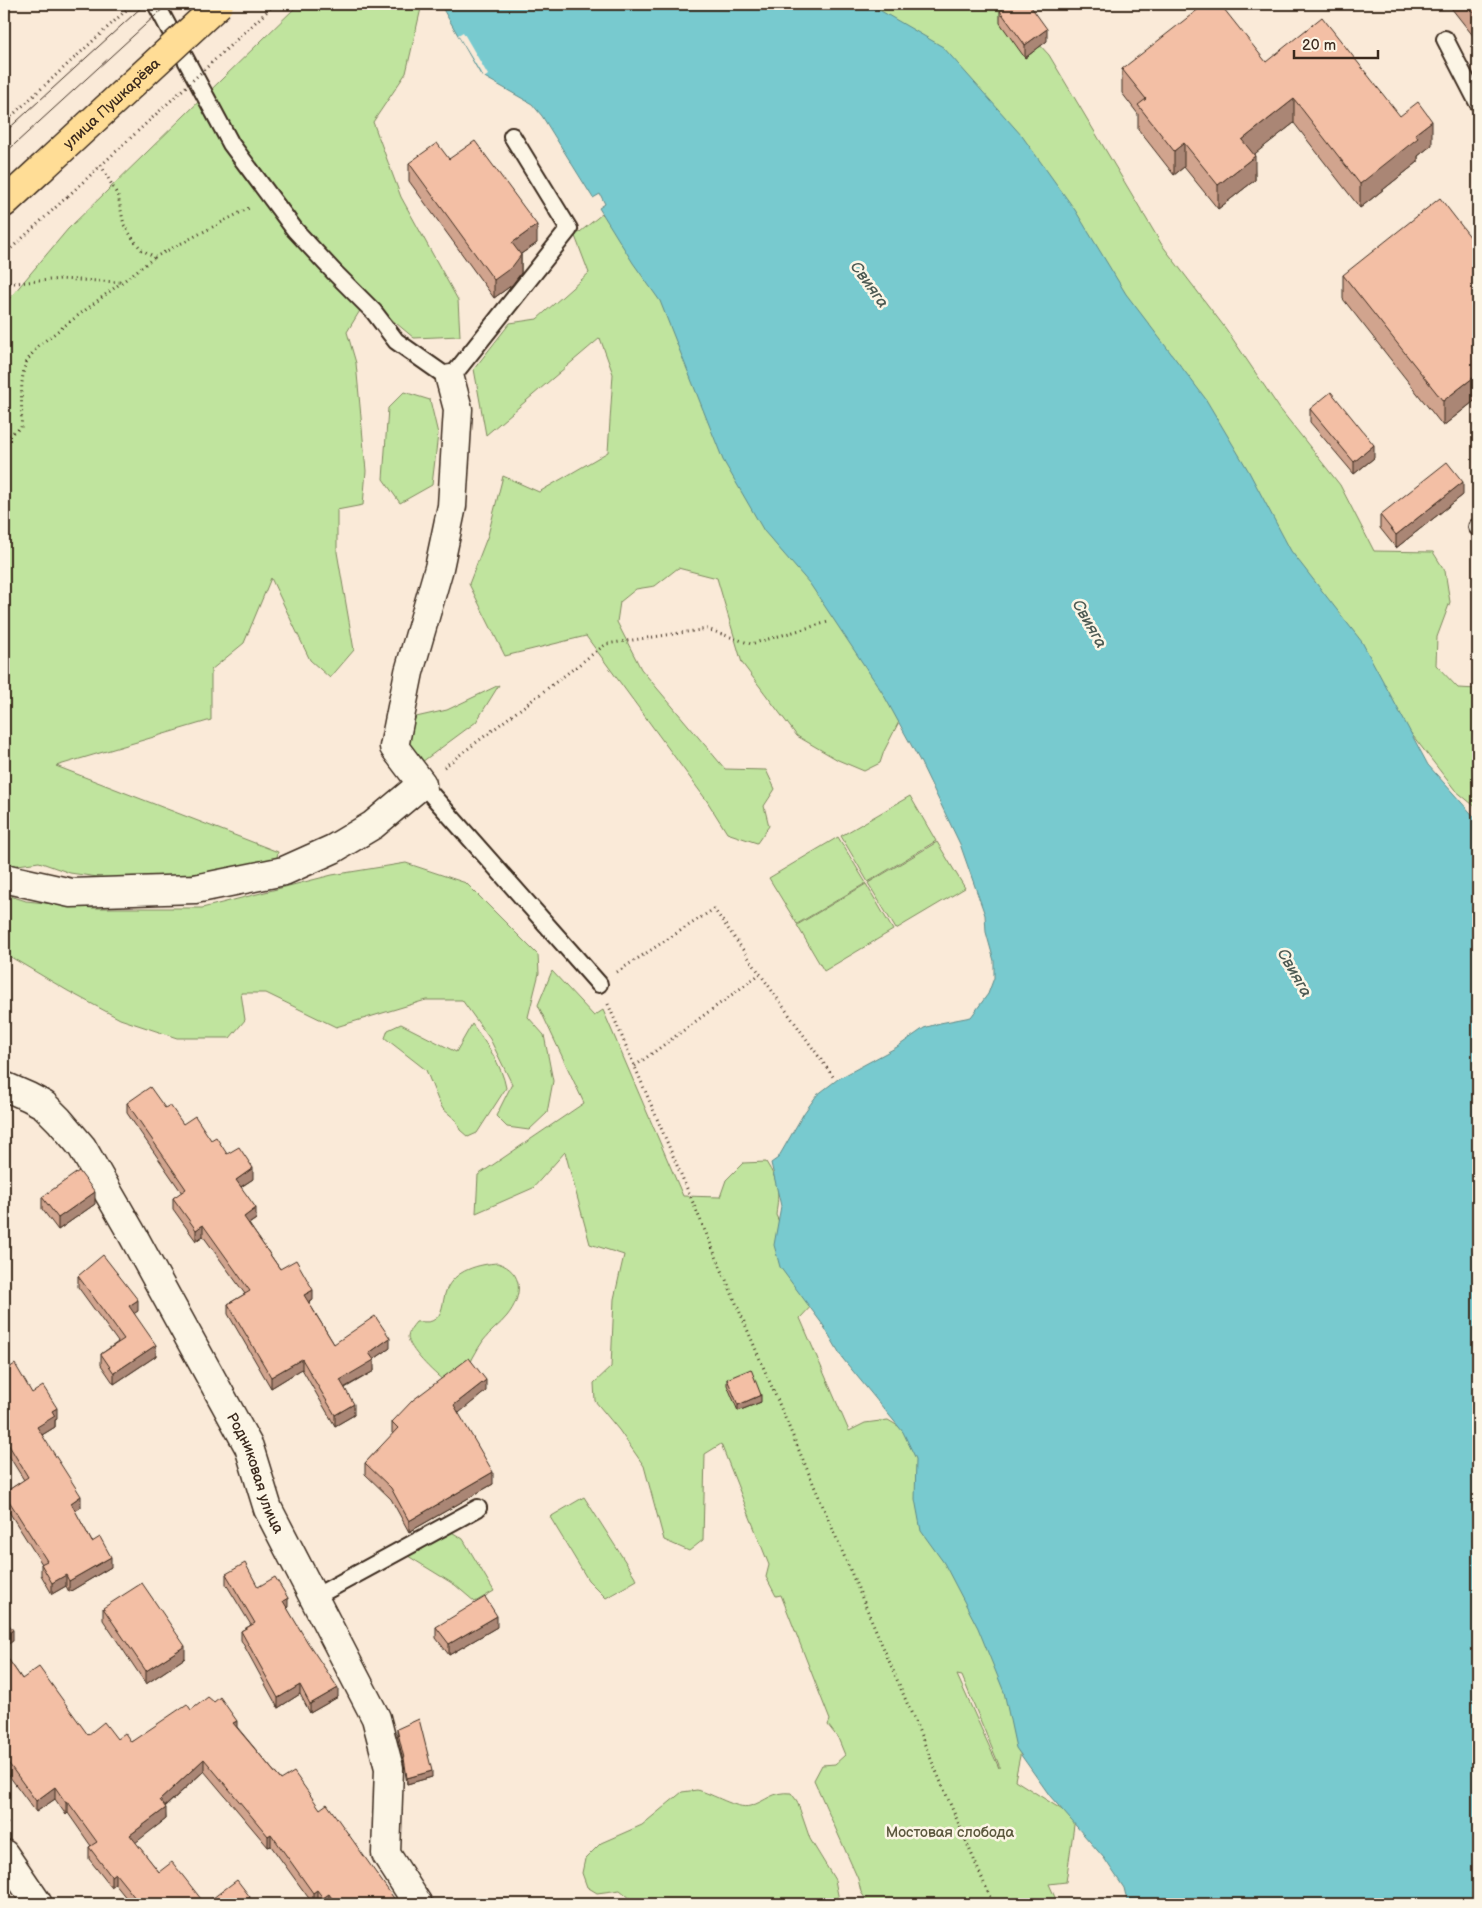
<svg xmlns="http://www.w3.org/2000/svg" width="1482" height="1908" viewBox="0 0 1482 1908" font-family="'Balsamiq Sans',sans-serif">
	<style>
		.green { fill: #c0e49e; stroke: #7e875e; fill-rule: evenodd }
		.water { fill: #78cacf; stroke: #608a88 }
		.pier { fill: #faead8 }
		.lines { fill: none; stroke-linecap: round; stroke-linejoin: round }
		.lane-casing { stroke: #3b2a1e; stroke-width: 20 }
		.street-casing { stroke: #3b2a1e; stroke-width: 31 }
		.secondary-casing { stroke: #3b2a1e; stroke-width: 31 }
		.primary-casing { stroke: #3b2a1e; stroke-width: 31 }
		.path { stroke: #3b2a1e; stroke-width: 3; stroke-dasharray: 1 4; stroke-linecap: butt }
		.lane { stroke: #fcf5e5; stroke-width: 16 }
		.street { stroke: #fcf5e5; stroke-width: 28 }
		.secondary { stroke: #fcf5e5; stroke-width: 28 }
		.primary { stroke: #ffdd96; stroke-width: 28 }
		.tram { stroke: #3b2a1e; stroke-width: 1 }
		.primary-bridge-casing { stroke: #3b2a1e; stroke-width: 31; stroke-linecap: butt }
		.path-bridge { stroke: #3b2a1e; stroke-width: 3; stroke-dasharray: 1 4; stroke-linecap: butt }
		.primary-bridge { stroke: #ffdd96; stroke-width: 28 }
		.wall { fill: #d1a48e; stroke: #3b2a1e }
		.shaded-wall { fill: #aa8674; stroke: #3b2a1e }
		.building { fill: #f3bfa5; stroke: #3b2a1e }
		.labels { text-anchor: middle; dominant-baseline: central; stroke-width: 5; stroke-linejoin: round; paint-order: stroke }
		.street-label { font-size: 15px; fill: #3b2a1e; stroke: #fcf5e5 }
		.park-label { font-size: 15px; fill: #5c583e; stroke: #fcf5e5 }
		.water-label { font-size: 16px; font-style: italic; fill: #4d5a53; stroke: #fcf5e5 }
	</style>
	<rect width="100%" height="100%" fill="#faead8"/>
	<filter id="ink" filterUnits="userSpaceOnUse"><feTurbulence type="fractalNoise" baseFrequency=".02" numOctaves="2"/><feDisplacementMap in="SourceGraphic" scale="10" xChannelSelector="R" yChannelSelector="G"/><feConvolveMatrix kernelMatrix="1 2 1 2 8 2 1 2 1" color-interpolation-filters="sRGB"/></filter>
	<g filter="url(#ink)">
		<g class="green">
			<path d="M299,4H422L406,73L373,122L401,197L458,300L460,336L414,338L367,299L347,332L356,363L366,471L363,505L337,510V552L354,650L330,678L310,660L271,578L244,643L211,670V720L56,766L278,852L276,863L132,882L70,873L39,862L4,867V305L68,229Z"/>
			<path d="M840,4H1002L1049,55L1162,245L1226,329L1280,409L1340,485L1374,551L1433,552L1445,571L1450,602L1437,637L1436,665L1458,688L1478,689V809L1455,790L1406,727Z"/>
			<path d="M624,196L907,706L884,751L880,763L864,771L838,760L797,736L742,663L717,578L678,568L655,586L636,589L620,602L617,622L641,669L725,769L766,770L775,789L764,806L769,826L757,843L727,833L707,801L586,636L505,656L469,584L488,535L503,476L539,492L608,452L613,374L600,338L486,435L474,369L510,323L537,319L589,273L575,236Z"/>
			<path d="M404,392L430,400L438,434L432,485L400,503L383,479L388,408Z"/>
			<path d="M499,685L476,722L403,776L402,742L416,717L447,710Z"/>
			<path d="M910,796L936,841L868,882L841,836Z"/>
			<path d="M838,837L866,883L797,924L769,878Z"/>
			<path d="M937,842L965,888L896,929L868,883Z"/>
			<path d="M406,863L466,883L538,955L539,973L528,1017L544,1035L553,1081L547,1113L529,1130L507,1127L496,1116L512,1084L490,1039L462,1000H426L336,1027L266,993H241L245,1020L230,1038H177L120,1019L68,991L4,953V894L26,901L92,908H202L332,875Z"/>
			<path d="M866,884L893,930L824,971L797,925Z"/>
			<path d="M552,971L594,1016L603,1010L683,1196L720,1197L726,1180L743,1163L766,1162C780,1184 779,1190 776,1215L814,1303L800,1318L849,1431L865,1423L888,1420L915,1436L1028,1717L1015,1780L1075,1818L1066,1882L1049,1884L1058,1904H869L861,1892L858,1879L814,1780L822,1765L835,1764L845,1755L838,1738L828,1725L830,1720L781,1595L776,1596L766,1577L769,1565L721,1444L705,1454L703,1540L689,1551L664,1540L644,1466L619,1430L595,1401L594,1383L611,1367L614,1299L624,1255L590,1244L565,1152L533,1188L476,1213L478,1175L584,1103L538,1005ZM957,1675L962,1676L999,1765V1768Z"/>
			<path d="M401,1024L456,1052L472,1024C486,1043 502,1065 506,1088L477,1133L468,1137L460,1130L456,1120L443,1109L438,1100L426,1070L385,1038L388,1030Z"/>
			<path d="M498,1263C524,1272 523,1296 507,1316C500,1325 490,1331 483,1341C476,1351 470,1363 465,1374L444,1381C434,1373 408,1349 408,1336C409,1330 412,1327 416,1322C421,1321 427,1323 432,1321C444,1316 442,1301 446,1291C454,1270 479,1264 498,1263Z"/>
			<path d="M584,1497L637,1580L606,1598L588,1580L550,1517Z"/>
			<path d="M450,1531L463,1539L494,1591L475,1602L455,1585L408,1556Z"/>
			<path d="M697,1790C712,1793 737,1810 750,1806C767,1801 772,1791 791,1793L797,1801L810,1839L835,1880L839,1900L836,1904H792L772,1901L761,1904L636,1903L620,1890L597,1893L587,1887L582,1873L585,1859L601,1843L642,1825L682,1792Z"/>
		</g>
		<path class="water" d="M440,4H869L943,47L1022,136L1075,210L1126,294L1205,398L1248,470L1291,551L1362,642L1428,765L1478,821V1904H1128L1124,1888L1104,1858L1050,1796L1016,1748L1004,1692L978,1628L944,1563L921,1531L915,1499L916,1459L903,1432L843,1359L823,1325L780,1267L774,1245L781,1206L771,1163L778,1158L804,1113L817,1095L838,1079L897,1047L924,1028L940,1023L971,1017L988,994L994,978V961L986,932L985,915L960,844L920,761L882,692L810,584L764,531L723,460L660,301L633,263L599,208L605,204L600,194L593,198L542,116L532,104L481,75Z"/>
		<path class="pier" d="M463,32L488,75L484,78L458,35Z"/>
		<g class="lines">
			<defs>
				<g id="lane">
					<path d="M156,4L231,144L295,230L334,272L374,312L396,341L450,379L569,229L512,136"/>
					<path d="M1445,39L1478,103"/>
					<path d="M1477,527L1478,528"/>
					<path d="M422,784L599,984"/>
					<path d="M313,1598L478,1508"/>
				</g>
				<g id="street">
					<path d="M4,878L71,893L195,889L284,871L333,849L373,825L422,784L394,747L409,672L439,568L452,506L458,409L450,379"/>
					<path id="s1" d="M4,1086L29,1097L44,1105L59,1120L82,1147L131,1232L249,1447L268,1509L376,1718L389,1768L386,1854L418,1904"/>
				</g>
				<path id="secondary" d="M4,1854L38,1904"/>
				<path id="primary" d="M4,203L42,168"/>
			</defs>
			<use href="#lane" class="lane-casing"/>
			<use href="#street" class="street-casing"/>
			<use href="#secondary" class="secondary-casing"/>
			<use href="#primary" class="primary-casing"/>
			<g class="path">
				<path d="M4,123L133,4"/>
				<path d="M101,165L118,196L124,225L136,243L142,250L155,257L251,207"/>
				<path d="M4,255L68,196"/>
				<path d="M4,284L61,279L120,282"/>
				<path d="M4,437L21,428C23,408 19,386 25,366C27,359 34,352 38,346L155,257"/>
				<path d="M444,767L606,644L707,629L751,644L828,622"/>
				<path d="M617,972L714,909L834,1078"/>
				<path d="M608,1004L993,1904"/>
				<path d="M635,1066L760,974"/>
				<path d="M4,1819L9,1827"/>
			</g>
			<use href="#lane" class="lane"/>
			<use href="#street" class="street"/>
			<use href="#secondary" class="secondary"/>
			<use href="#primary" class="primary"/>
			<g class="tram">
				<path d="M4,133L145,4"/>
				<path d="M4,154L168,4"/>
			</g>
			<defs>
				<g id="primary-bridge">
					<path id="s2" d="M42,168L219,4"/>
				</g>
			</defs>
			<use href="#primary-bridge" class="primary-bridge-casing"/>
			<path class="path-bridge" d="M68,196L275,4"/>
			<use href="#primary-bridge" class="primary-bridge"/>
		</g>
		<g class="wall">
			<path d="M1448,4H1478V42Z"/>
			<path d="M1000,11L1047,41L1025,58L1000,23Z"/>
			<path d="M1266,62L1400,116L1432,145L1418,156V162L1360,208L1294,123L1254,154L1255,180L1218,209L1184,167L1174,175L1138,129V114L1122,93V69Z"/>
			<path d="M449,159L537,243L521,254V273L512,285L494,298L409,181V163Z"/>
			<path d="M1478,247V398L1443,426L1343,299V275Z"/>
			<path d="M1310,409L1374,458L1354,474L1310,422Z"/>
			<path d="M1463,495L1396,548L1380,528V515Z"/>
			<path d="M127,1103L165,1108L183,1124L211,1140L227,1154L253,1179L241,1187L256,1219L249,1224L280,1269L313,1300L309,1303L334,1344L390,1348L373,1360L374,1371L345,1388L354,1415L335,1426L302,1369L271,1388L228,1314V1304L245,1294L203,1236L196,1241L173,1209V1198L182,1193L127,1113Z"/>
			<path d="M42,1197L95,1204L58,1230L42,1209Z"/>
			<path d="M78,1276L138,1311L134,1313L156,1356L114,1384L101,1365V1354L118,1342L78,1287Z"/>
			<path d="M4,1371L32,1393L57,1419L55,1420V1427L42,1435L81,1507L75,1511L92,1542L111,1567L69,1592L66,1586L52,1594L41,1575V1564H42L4,1504V1493L24,1480L4,1448Z"/>
			<path d="M727,1379L761,1402L738,1411L727,1385Z"/>
			<path d="M486,1391L458,1413L493,1484L409,1532L391,1499L365,1474V1463L393,1434L392,1433V1422Z"/>
			<path d="M226,1574L258,1587L288,1607L287,1608L338,1697L310,1713L300,1694L278,1708L241,1640V1631L251,1625L226,1584Z"/>
			<path d="M103,1608L185,1658L146,1684L103,1620Z"/>
			<path d="M436,1627H497L449,1655L436,1638Z"/>
			<path d="M4,1653L22,1679L88,1735L131,1742L191,1710L237,1727L281,1780L320,1809L398,1904H319L317,1901L313,1904L271,1846L268,1847L204,1771L165,1807L166,1819L135,1842L159,1872L205,1904H250H131L115,1884L111,1887L89,1859V1847L91,1846L68,1813L66,1815L55,1799L36,1812L4,1769Z"/>
			<path d="M397,1729L432,1777L407,1784L404,1764L397,1735Z"/>
		</g>
		<g class="shaded-wall">
			<path d="M1047,29V41L1025,58V45Z"/>
			<path d="M1294,99V123L1242,164V140Z"/>
			<path d="M1432,121V145L1418,156V162L1360,208V184L1415,134Z"/>
			<path d="M1184,143V167L1174,175V151Z"/>
			<path d="M1255,156V180L1218,209V185Z"/>
			<path d="M537,225V243L512,260V243Z"/>
			<path d="M521,255V273L512,285L494,298V280Z"/>
			<path d="M1478,374V398L1443,426V401Z"/>
			<path d="M1374,445V458L1354,474V462Z"/>
			<path d="M1463,482V495L1396,548V535Z"/>
			<path d="M253,1168V1179L236,1190V1180Z"/>
			<path d="M95,1192V1204L58,1230V1218Z"/>
			<path d="M256,1208V1219L244,1227V1217Z"/>
			<path d="M203,1225V1236L196,1241V1230Z"/>
			<path d="M313,1290V1300L304,1306V1295Z"/>
			<path d="M138,1300V1311L129,1317V1306Z"/>
			<path d="M390,1338V1348L370,1362L374,1360V1371L340,1390V1380L369,1353Z"/>
			<path d="M156,1345V1356L114,1384V1373Z"/>
			<path d="M302,1359V1369L271,1388V1377Z"/>
			<path d="M486,1380V1391L454,1417V1405Z"/>
			<path d="M761,1395V1402L738,1411V1405Z"/>
			<path d="M354,1404V1415L335,1426V1415Z"/>
			<path d="M57,1408V1419L55,1420V1427L37,1438V1427L52,1411Z"/>
			<path d="M493,1472V1484L409,1532V1521Z"/>
			<path d="M81,1496V1507L71,1514V1503Z"/>
			<path d="M111,1557V1567L69,1592V1581Z"/>
			<path d="M66,1575V1586L52,1594V1583Z"/>
			<path d="M288,1598V1607L283,1610V1601Z"/>
			<path d="M497,1616V1627L449,1655V1644Z"/>
			<path d="M13,1630V1641L4,1647V1636Z"/>
			<path d="M185,1646V1658L146,1684V1671Z"/>
			<path d="M300,1685V1694L278,1708V1698Z"/>
			<path d="M338,1688V1697L310,1713V1704Z"/>
			<path d="M237,1721V1732L233,1723Z"/>
			<path d="M204,1759V1771L160,1811V1800Z"/>
			<path d="M432,1771V1777L407,1784V1778Z"/>
			<path d="M55,1787V1799L36,1812V1801Z"/>
			<path d="M68,1802V1813L66,1815V1803Z"/>
			<path d="M166,1808V1819L130,1847V1835Z"/>
			<path d="M271,1834V1846L268,1847V1836Z"/>
			<path d="M115,1873V1884L111,1887V1876Z"/>
			<path d="M317,1890V1901L313,1904V1893Z"/>
			<path d="M329,1894V1904H323V1898Z"/>
			<path d="M250,1897V1904H241Z"/>
		</g>
		<g class="building">
			<path d="M1009,4H1029L1047,29L1025,45L1000,11Z"/>
			<path d="M1205,4H1220L1266,62L1322,17L1400,116L1418,102L1432,121L1415,134L1418,138L1360,184L1294,99L1242,140L1255,156L1218,185L1184,143L1174,151L1138,105L1146,99L1122,69Z"/>
			<path d="M1467,4H1478V18Z"/>
			<path d="M475,141L537,225L512,243L521,255L512,267L494,280L409,163L437,143L449,159Z"/>
			<path d="M1440,198L1478,247V374L1443,401L1343,275Z"/>
			<path d="M1331,392L1374,445L1354,462L1310,409Z"/>
			<path d="M1447,462L1463,482L1396,535L1380,515Z"/>
			<path d="M150,1087L165,1108L170,1105L183,1124L195,1116L211,1140L216,1137L227,1154L239,1147L253,1168L236,1180L256,1208L244,1217L280,1269L296,1260L313,1290L304,1295L334,1344L375,1316L390,1338L369,1353L374,1360L340,1380L354,1404L335,1415L302,1359L271,1377L228,1304L250,1291L203,1225L196,1230L173,1198L186,1189L127,1103Z"/>
			<path d="M79,1171L95,1192L58,1218L42,1197Z"/>
			<path d="M103,1255L138,1300L129,1306L156,1345L114,1373L101,1354L124,1339L78,1276Z"/>
			<path d="M469,1358L486,1380L454,1405L493,1472L409,1521L391,1488L365,1463L398,1428L392,1422L413,1400Z"/>
			<path d="M15,1364L32,1393L43,1386L57,1408L52,1411L55,1416L37,1427L81,1496L71,1503L92,1542L100,1537L111,1557L69,1581L66,1575L52,1583L41,1564L47,1561L4,1493L28,1477L4,1437V1371Z"/>
			<path d="M751,1369L761,1395L738,1405L727,1379Z"/>
			<path d="M245,1563L258,1587L275,1577L288,1598L283,1601L308,1643L338,1688L310,1704L300,1685L278,1698L241,1631L255,1623L226,1574Z"/>
			<path d="M142,1583L185,1646L146,1671L103,1608Z"/>
			<path d="M485,1597L497,1616L449,1644L436,1627Z"/>
			<path d="M4,1618L13,1630L4,1636Z"/>
			<path d="M4,1653L22,1679L39,1667L88,1735L104,1722L117,1739L125,1733L131,1742L187,1704L191,1710L208,1697L214,1702L220,1697L237,1721L233,1723L281,1780L294,1772L320,1809L327,1804L398,1904H336L329,1894L323,1898L317,1890L313,1893L271,1834L268,1836L204,1759L160,1800L166,1808L130,1835L159,1872L172,1862L205,1904L237,1880L250,1897L241,1904H140L115,1873L111,1876L89,1847L97,1842L68,1802L66,1803L55,1787L36,1801L4,1757Z"/>
			<path d="M419,1719L432,1771L407,1778L404,1758L397,1729Z"/>
		</g>
	</g>
	<g class="labels">
		<g class="street-label">
			<text stroke="none"><textPath href="#s2" startOffset="95">улица Пушкарёва</textPath></text>
			<text stroke="none"><textPath href="#s1" startOffset="471">Родниковая улица</textPath></text>
		</g>
		<g class="park-label">
			<text x="950" y="1832">Мостовая слобода</text>
		</g>
		<g class="water-label">
			<text transform="translate(869 285) rotate(54)">Свияга</text>
			<text transform="translate(1089 624) rotate(60)">Свияга</text>
			<text transform="translate(1294 973) rotate(60)">Свияга</text>
		</g>
	</g>
	<rect width="1482" height="1908" fill="none" stroke="#fcf5e5" stroke-width="20"/>
	<rect x="10" y="10" width="1462" height="1888" fill="none" stroke="#3b2a1e" stroke-width="2" filter="url(#ink)"/>
	<path d="M1294 50v8h84v-8" fill="none" stroke="#3b2a1e" stroke-width="2.5"/>
	<text x="1302" y="50" font-size="15" fill="#3b2a1e" stroke="#fcf5e5" stroke-width="4" paint-order="stroke">20 m</text>
</svg>
